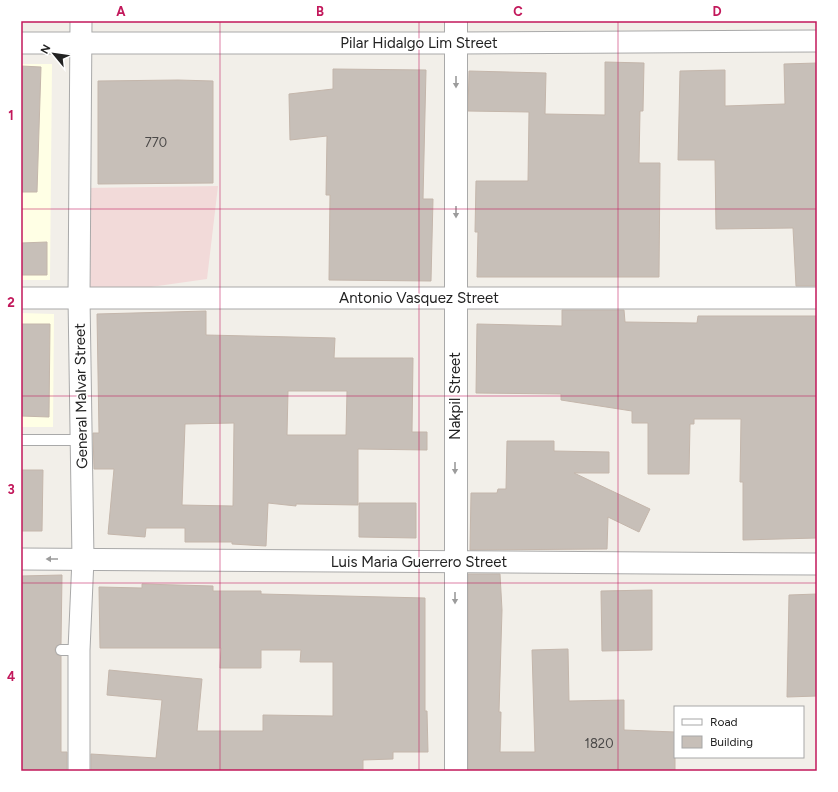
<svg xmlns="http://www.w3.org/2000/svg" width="838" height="792" viewBox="0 0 838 792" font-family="Figtree,sans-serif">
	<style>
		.commercial { fill: #f2dad9 }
		.education { fill: #ffffe5 }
		.building { fill: #c7bfb8; stroke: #c4b6ab; fill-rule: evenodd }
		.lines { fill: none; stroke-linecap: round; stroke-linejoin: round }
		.service-casing { stroke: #a9a9a9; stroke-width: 12 }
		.minor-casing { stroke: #a9a9a9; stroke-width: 23 }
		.tertiary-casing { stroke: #a9a9a9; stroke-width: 24 }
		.service { stroke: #fff; stroke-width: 10 }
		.minor { stroke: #fff; stroke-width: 21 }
		.tertiary { stroke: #fff; stroke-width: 22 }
		.oneway { fill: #9c9c9c }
		.grid { fill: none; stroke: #c2185b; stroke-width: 1; stroke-opacity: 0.55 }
		.labels { text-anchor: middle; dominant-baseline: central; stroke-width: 3.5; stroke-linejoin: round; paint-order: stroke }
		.number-label { font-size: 13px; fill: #4b4948 }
		.street-label { font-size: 15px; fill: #222; stroke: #fff }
		.neatline { fill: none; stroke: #c2185b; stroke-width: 1.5 }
		.grid-label { font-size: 13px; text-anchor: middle; font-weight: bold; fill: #c2185b }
	</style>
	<rect width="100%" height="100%" fill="#f2efe9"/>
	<path class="commercial" d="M218,186L207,279L87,296L86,188Z"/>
	<g class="education">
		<path d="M21,64H52L50,280H21Z"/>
		<path d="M21,313L54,314L53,427H21Z"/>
	</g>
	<g class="building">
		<path d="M605,62L644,63L643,111H640L639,163H660L659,277H477L478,232H475L476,181H528L529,112L468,111L469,71L546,73L545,114L605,115Z"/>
		<path d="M817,63V286H796L793,228L716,229L715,160H678L680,71L725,70V106L785,104L784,64Z"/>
		<path d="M21,66L41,67L37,192H21Z"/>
		<path d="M333,69L426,70L423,199H433L431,281L329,280L330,195H326L327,136L290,140L289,94L333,89Z"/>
		<path d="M178,80L213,81V183L98,184V81Z"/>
		<path d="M47,242V275H21V243Z"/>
		<path d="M562,310H624L625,322L697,323L698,316H817V538L743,540V482H740L741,419H694V424H690L689,474H648V423H632V411L561,400V394L476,393L477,324L562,326Z"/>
		<path d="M206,311V335L335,338L334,358H413L412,432H427V450L358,449V505L296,504V506L268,503L266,546L232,544V542H185V528H146L145,537L108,534L114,469H94L93,433H99L97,314ZM288,391H347L346,435H287ZM234,423L233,506L182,505L185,424Z"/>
		<path d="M21,324H50L49,417L21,416Z"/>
		<path d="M507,441H554V451L609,452V473H574L650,509L639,532L608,517L607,549L470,550L471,493H497L498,489H506Z"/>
		<path d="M21,470H43L42,531H21Z"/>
		<path d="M359,503H416V538L359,537Z"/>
		<path d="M468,574H500L502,610L499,712H501L500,752H535L532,650L568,649L569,701L624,700V730L675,732V771H468Z"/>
		<path d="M62,575L61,644L56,646L55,650L57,655L61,656V752H67V771H21V576Z"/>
		<path d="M142,584L213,586V591H261V594L425,598V711H427L428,752H393V759L363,760V771H91V754L156,758L162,700L107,695L109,670L202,679L197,731H263V715L333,716V662H300L301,650H261V668H220L221,648H100L99,587L142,588Z"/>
		<path d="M652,590V650L602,651L601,591Z"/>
		<path d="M817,594V696L787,697L789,595Z"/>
	</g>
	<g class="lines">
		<defs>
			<g id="service">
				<path d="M21,440H81"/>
				<path d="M61,650H79"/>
			</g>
			<g id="minor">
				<path d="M21,43H457L817,41"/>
				<path d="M21,298H817"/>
				<path d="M21,559L817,564"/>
				<path d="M79,771V650L83,559L79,298L81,21"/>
			</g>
			<path id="tertiary" d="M456,771V21"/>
		</defs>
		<use href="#service" class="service-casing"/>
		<use href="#minor" class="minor-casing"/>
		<use href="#tertiary" class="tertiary-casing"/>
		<use href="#service" class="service"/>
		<use href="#minor" class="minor"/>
		<use href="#tertiary" class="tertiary"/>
	</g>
	<defs><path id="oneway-solid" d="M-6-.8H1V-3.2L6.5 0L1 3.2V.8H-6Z"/></defs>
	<g class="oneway">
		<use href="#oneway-solid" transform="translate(456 82) rotate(90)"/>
		<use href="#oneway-solid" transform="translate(456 212) rotate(90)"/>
		<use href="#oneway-solid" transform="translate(455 468) rotate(90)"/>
		<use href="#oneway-solid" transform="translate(52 559) rotate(-180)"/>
		<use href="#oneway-solid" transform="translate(455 598) rotate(90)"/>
	</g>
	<path class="grid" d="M220,21V771M419,21V771M618,21V771M21,209H817M21,396H817M21,583H817"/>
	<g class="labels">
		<g class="number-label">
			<text x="156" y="142">770</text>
			<text x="599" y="743">1820</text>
		</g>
		<g class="street-label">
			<text x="419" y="43">Pilar Hidalgo Lim Street</text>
			<text x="419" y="298">Antonio Vasquez Street</text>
			<text transform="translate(81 396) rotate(-91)">General Malvar Street</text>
			<text transform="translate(455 396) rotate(-90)">Nakpil Street</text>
			<text x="419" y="562">Luis Maria Guerrero Street</text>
		</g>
	</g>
	<rect width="838" height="792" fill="none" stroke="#ffffff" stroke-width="44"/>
	<rect x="674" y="706" width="130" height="52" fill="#ffffff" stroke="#a7a7a7"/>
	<rect x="682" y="719" width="20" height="6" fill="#ffffff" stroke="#a7a7a7"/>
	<text x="710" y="726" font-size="12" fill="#222222">Road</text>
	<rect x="682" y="736" width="20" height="12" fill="#c7bfb8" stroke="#a7a7a7"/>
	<text x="710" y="746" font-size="12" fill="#222222">Building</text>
	<g transform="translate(54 54) rotate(299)" stroke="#ffffff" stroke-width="3" paint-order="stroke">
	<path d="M0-3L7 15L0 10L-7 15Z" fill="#222222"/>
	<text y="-6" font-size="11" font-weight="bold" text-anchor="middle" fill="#222222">N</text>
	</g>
	<rect x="22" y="22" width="794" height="748" class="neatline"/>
	<g class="grid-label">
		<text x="121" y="16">A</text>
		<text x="320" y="16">B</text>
		<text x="518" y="16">C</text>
		<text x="717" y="16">D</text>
		<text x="11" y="120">1</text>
		<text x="11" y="307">2</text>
		<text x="11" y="494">3</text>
		<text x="11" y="681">4</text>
	</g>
</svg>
